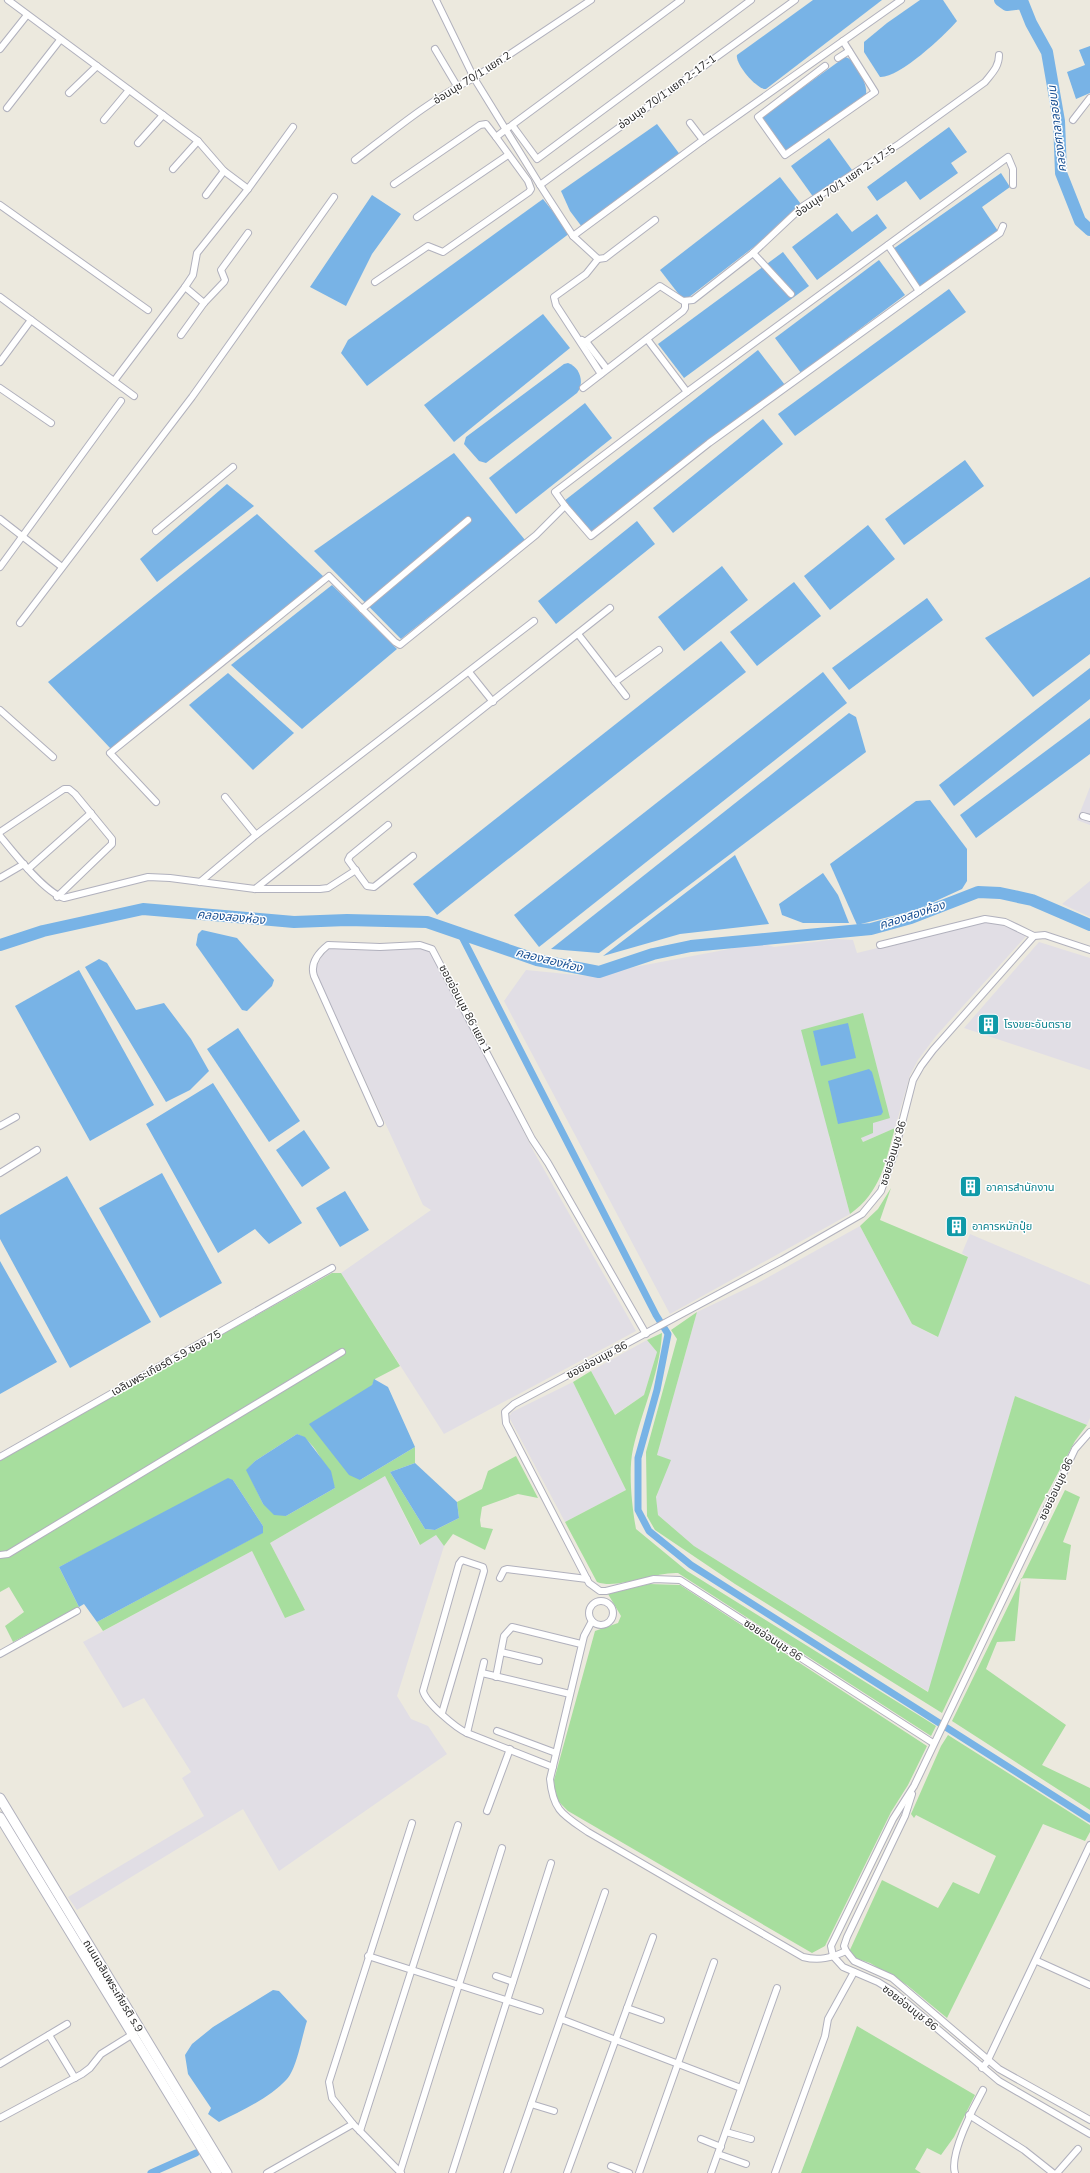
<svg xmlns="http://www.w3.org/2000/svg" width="1090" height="2173" viewBox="0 0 1090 2173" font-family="'Nunito Sans','Noto Sans Thai',sans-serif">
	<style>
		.industrial { fill: #e1dee5 }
		.green { fill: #a7de9e; fill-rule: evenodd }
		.water { fill: #78b3e6 }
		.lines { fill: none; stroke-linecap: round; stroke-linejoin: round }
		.canal { stroke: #78b3e6; stroke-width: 7 }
		.river { stroke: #78b3e6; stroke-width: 12 }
		.minor-casing { stroke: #b1b1bd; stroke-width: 8 }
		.secondary-casing { stroke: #b1b1bd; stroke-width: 11 }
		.minor { stroke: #fff; stroke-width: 6 }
		.secondary { stroke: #fff; stroke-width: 9 }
		.labels { text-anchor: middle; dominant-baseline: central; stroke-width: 3; stroke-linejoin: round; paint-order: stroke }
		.street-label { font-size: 11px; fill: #2b2b2b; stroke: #fff }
		.culture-label { font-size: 11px; fill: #0d838f; stroke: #fff; text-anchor: start }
		.water-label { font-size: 12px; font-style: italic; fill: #174f93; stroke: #fff }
	</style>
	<rect width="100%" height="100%" fill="#ece9de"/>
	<g class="industrial">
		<path d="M1090,787V825L1077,820Z"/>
		<path d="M1090,881V917L1062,904Z"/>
		<path d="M983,922L999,924L1027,935L936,1036L918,1060L910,1075L895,1128L863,1142L858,1128L829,1136L850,1214L670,1314L504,1001L526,970L587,976L761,943L774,947L838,939L853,940L857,953Z"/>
		<path d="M1039,942L1090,958V1070L964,1028Z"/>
		<path d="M329,948H420L428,950L433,955L534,1152L636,1331L444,1434L341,1273L431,1210L423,1205L315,971L320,959Z"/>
		<path d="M860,1226L912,1324L937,1337L968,1257L962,1253L970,1234L1090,1285V1418L1087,1425L1015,1396L929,1692L694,1546L658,1515L656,1498L669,1460L657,1455L697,1312L756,1284Z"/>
		<path d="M647,1340L657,1352L644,1395L614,1415L591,1371Z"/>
		<path d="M573,1382L626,1490L565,1522L509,1417L512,1412Z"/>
		<path d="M385,1476L419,1545L436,1535L444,1546L397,1696L411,1719L428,1726L447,1754L279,1871L243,1809L77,1910L68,1897L204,1816L182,1778L191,1772L144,1698L123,1708L83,1642L252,1551L285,1618L305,1610L270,1543Z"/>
	</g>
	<g class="green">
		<path d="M863,1013L890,1118L873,1123V1133L861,1138L863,1142L895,1128C885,1163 881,1192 850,1214L801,1030Z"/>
		<path d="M891,1188L880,1220L968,1257L938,1337L912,1324L860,1226L878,1209Z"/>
		<path d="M332,1273H341L400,1366L375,1379L372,1385L360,1480L415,1447V1463L390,1472L425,1529L435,1530L459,1518L457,1502L482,1489L488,1471L516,1456L538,1498L518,1494L482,1507L480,1520L481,1527L493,1529L485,1550L453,1534L444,1546L436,1535L420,1545L385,1476L270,1543L305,1610L285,1618L252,1551L103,1631L97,1622L262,1533L263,1526L233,1480L59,1567L79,1607L13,1642L5,1626L24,1612L9,1587L0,1592V1459ZM297,1434C317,1442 326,1469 335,1488L286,1516L263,1504L247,1470L255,1461Z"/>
		<path d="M697,1312L657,1455L671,1460L656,1497L658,1515L694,1546L928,1692L1015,1396L1087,1425L1075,1441L1041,1505L942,1713L735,1584L655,1530L647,1516L646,1452L677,1339L671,1330Z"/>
		<path d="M662,1333C660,1373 642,1410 633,1449C628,1471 632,1507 636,1529L687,1571L936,1726L931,1736L678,1573C652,1572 618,1590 597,1582L565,1522L626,1490L573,1382L591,1371L615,1415L644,1395L657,1352L647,1340Z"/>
		<path d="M1065,1490L1080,1497L1063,1542L1071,1545L1066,1580L1021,1578L1015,1641L997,1642L986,1669L1066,1725L1042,1765L1090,1788V1810L952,1721Z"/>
		<path d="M649,1584L680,1585L927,1746L908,1785L891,1812L825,1946L812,1953L568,1811L555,1798L554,1780L595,1631L618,1623L621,1616L608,1594Z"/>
		<path d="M948,1735L1090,1825V1832L1085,1841L1043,1824L947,2018L907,1985L870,1963L855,1958L849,1952L882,1880L938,1908L953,1882L979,1894L996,1856L916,1815L914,1818L911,1814L941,1746Z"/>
		<path d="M857,2026L975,2095L954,2137L941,2155L927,2148L915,2169L921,2173H801Z"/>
	</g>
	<g class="water">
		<path d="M813,0H882L766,89C757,90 735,64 737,55Z"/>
		<path d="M920,0H943L957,21C943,37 899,78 880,77L864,52V42L887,23Z"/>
		<path d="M1090,46V93L1076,99L1067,72L1085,65L1079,50Z"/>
		<path d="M845,57C855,58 868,85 866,94L790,148L785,150L781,148L762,121L763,116Z"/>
		<path d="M657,124L681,156L582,227L570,211L561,191Z"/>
		<path d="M949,127L967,152L951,163L958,173L920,200L906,181L877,201L867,187Z"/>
		<path d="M829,138L852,170L814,198L791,166Z"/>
		<path d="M1001,173L1010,187L982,207L998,231L919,287L893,249Z"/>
		<path d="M780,177L804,208L684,301L660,270Z"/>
		<path d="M372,195L401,214L372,254L346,306L310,287Z"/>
		<path d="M543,199L570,233L367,386L341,353L348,340Z"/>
		<path d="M837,213L852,232L877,214L887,228L817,280L792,247Z"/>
		<path d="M783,252L809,286L684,378L658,344Z"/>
		<path d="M879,260L905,295L801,373L775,338Z"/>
		<path d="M949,289L966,312L795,436L778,414Z"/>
		<path d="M543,314L570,348L454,442L424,405Z"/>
		<path d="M758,350L785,385L591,536L564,501Z"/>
		<path d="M568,363C580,367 585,383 577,393L486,463L479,461L464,444L466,437L564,364Z"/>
		<path d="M585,403L612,438L516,514L489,478Z"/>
		<path d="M763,419L783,444L673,533L653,508Z"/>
		<path d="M454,453L525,540L401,639L314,551Z"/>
		<path d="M965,460L984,486L904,545L885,519Z"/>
		<path d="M227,484L254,506L157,582L140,559Z"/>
		<path d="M257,514L324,577L111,749L48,682Z"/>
		<path d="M637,521L655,544L556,624L538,601Z"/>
		<path d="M868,525L895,559L830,610L804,576Z"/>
		<path d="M722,566L748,600L684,651L658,617Z"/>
		<path d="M1090,577V654L1033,697L985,638Z"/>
		<path d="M794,582L821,616L757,666L730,632Z"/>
		<path d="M332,585L397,649L302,729L231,665Z"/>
		<path d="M927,598L943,620L849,690L832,668Z"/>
		<path d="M721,641L746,672L437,915L413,884Z"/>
		<path d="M1090,668V699L954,806L939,785Z"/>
		<path d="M823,672L847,703L539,947L514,915Z"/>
		<path d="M228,673L294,733L253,770L189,705Z"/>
		<path d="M849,713L856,717L866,752L599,953L551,949Z"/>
		<path d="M1090,718V754L976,838L960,815Z"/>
		<path d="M930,800L967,849V881L962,889L916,910L857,925L830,864L916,801Z"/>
		<path d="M735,855L769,924L680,934L603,956Z"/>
		<path d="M823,873L838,895L849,923H803L782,915L779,904Z"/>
		<path d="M202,930L237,938L274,980L272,986L247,1011L242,1010L196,945L198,934Z"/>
		<path d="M99,959L107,963L136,1010L164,1003L191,1039L209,1071L190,1090L166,1102L85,967Z"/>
		<path d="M79,970L154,1105L90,1141L15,1006Z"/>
		<path d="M848,1023L856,1058L821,1066L813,1031Z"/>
		<path d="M238,1028L300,1121L269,1142L207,1049Z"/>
		<path d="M869,1069L872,1072L883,1112L881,1115L838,1124L828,1081Z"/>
		<path d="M213,1083L302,1223L269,1244L255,1229L218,1253L146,1124Z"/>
		<path d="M304,1130L330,1168L302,1187L276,1150Z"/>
		<path d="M162,1173L222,1283L160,1318L99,1208Z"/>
		<path d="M67,1176L151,1322L70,1368L0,1239V1215Z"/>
		<path d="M345,1191L369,1230L340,1247L316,1208Z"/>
		<path d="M0,1261L57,1362L0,1394Z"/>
		<path d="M374,1379L388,1387L415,1447L360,1480L349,1475L309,1424L372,1385Z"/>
		<path d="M297,1434L305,1437L331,1471L335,1488L286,1516L274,1515L263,1504L246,1470L255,1461Z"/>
		<path d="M415,1463L457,1502L459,1518L435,1530L425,1529L390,1472Z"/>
		<path d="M228,1478L233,1480L263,1526V1533L97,1622L84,1604L79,1607L59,1567Z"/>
		<path d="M273,1990L279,1991L307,2021C302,2036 297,2068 287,2079C270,2098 241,2111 219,2122L208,2114L211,2108L188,2074L185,2055L192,2044L213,2027Z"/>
	</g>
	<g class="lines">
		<g class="canal">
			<path d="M459,931L656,1315L668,1334L657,1390L638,1458V1510L649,1531L691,1565L1090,1819"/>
			<path d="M151,2173L196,2153"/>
		</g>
		<g class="river">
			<path d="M1000,0L1007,5L1023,3L1031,23L1047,52L1059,121L1061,173L1080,221L1090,230"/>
			<path d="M0,945L43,931L143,909L294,922L347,920L427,922L537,960L599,972L653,954L691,946L871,929L911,918L978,892L1000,893L1032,900L1090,925"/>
		</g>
		<defs>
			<g id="minor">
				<path d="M8,0L198,141L224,171L248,189"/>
				<path d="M436,0L474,78L540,185L573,236L598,259L586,274L554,297L556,305L601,374"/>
				<path d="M681,0L512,125L537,159L751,0"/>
				<path d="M0,49L27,15"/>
				<path d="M435,49L457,86"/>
				<path d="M838,58L849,51"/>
				<path d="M825,66L758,117L785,155L875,92L843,41"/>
				<path d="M69,93L97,66"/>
				<path d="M7,108L60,40"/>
				<path d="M104,120L129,90"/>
				<path d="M1073,120L1090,98"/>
				<path d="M690,123L703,140"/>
				<path d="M138,143L163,115"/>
				<path d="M355,160C393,131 431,99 474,78L591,0"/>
				<path d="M173,169L198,141"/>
				<path d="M394,184L480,125L486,124L496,137"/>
				<path d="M540,185L795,0"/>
				<path d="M206,195L224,171"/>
				<path d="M0,205L148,310"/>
				<path d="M417,217L508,155"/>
				<path d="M573,236L703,140L901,0"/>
				<path d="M888,245L919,291L1000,233L1003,226"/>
				<path d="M753,253L791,294"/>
				<path d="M598,259L605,258L655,220"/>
				<path d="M375,282L428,246L443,252L529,192L531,189L528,181L496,137L509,127"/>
				<path d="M185,287L204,303"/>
				<path d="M0,297L134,396"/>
				<path d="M181,335L204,303L224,282L225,280L221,270L248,233"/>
				<path d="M582,340L588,344L607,369"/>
				<path d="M585,342L660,286L683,301L693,300L753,253L803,206L899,144L985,82C992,73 999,67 999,55"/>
				<path d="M0,362L31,320"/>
				<path d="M114,381L185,287L193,275L197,253L248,189L293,127"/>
				<path d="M0,388L51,423"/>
				<path d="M583,388L683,311L685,308V302"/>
				<path d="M687,392L1008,157L1013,169V185"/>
				<path d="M565,506L591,536L709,443L919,291"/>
				<path d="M0,519L62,567"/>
				<path d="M156,531L233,467"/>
				<path d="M0,567L121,401"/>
				<path d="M362,609L468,520"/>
				<path d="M20,623L192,397L334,197"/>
				<path d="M578,634L626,696"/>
				<path d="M469,672L493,702"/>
				<path d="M615,682L659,650"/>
				<path d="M0,710L53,757"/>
				<path d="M225,797L256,835"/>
				<path d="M156,802L110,753L329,576L395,642L400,645L536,535L565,506L555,492L687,392L647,339"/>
				<path d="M1083,816L1090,818"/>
				<path d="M388,825L350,856L348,860L367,886L374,887L413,856"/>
				<path d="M0,832L64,789H69L75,794L112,839V844L57,897"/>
				<path d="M0,836C13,852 45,893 64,898L148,877L170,878L255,889H320L328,888L356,870"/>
				<path d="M28,869L91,813"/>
				<path d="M0,878L24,864"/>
				<path d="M200,882L256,835L534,621"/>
				<path d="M255,889L610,608"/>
				<path d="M880,945L985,919L1005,922L1034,936"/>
				<path d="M380,1123L314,976C310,964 318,953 328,945L380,947L420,945L432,949L532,1139L548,1163L646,1334"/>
				<path d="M0,1126L16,1117"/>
				<path d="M0,1173L37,1150"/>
				<path d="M1090,1432L1075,1449L914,1786L893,1819L831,1946L833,1956L843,1967L878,1982L894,1992L999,2081L1090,2134"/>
				<path d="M0,1457L332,1268"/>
				<path d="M0,1555L8,1554L342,1352"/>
				<path d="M500,1578L504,1570L507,1569L587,1579"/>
				<circle cx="601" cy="1613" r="12"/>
				<path d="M592,1621L584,1636L550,1779C553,1811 563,1815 588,1832L803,1957C819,1961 831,1958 846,1951"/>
				<path d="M501,1652L539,1661"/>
				<path d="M0,1654L77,1611"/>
				<path d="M482,1673L570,1694"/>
				<path d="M496,1677L504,1636L512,1627L581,1644"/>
				<path d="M442,1713L484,1571L483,1567L462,1560L459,1564L423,1691C426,1703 456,1728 467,1733L484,1662"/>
				<path d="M497,1731L556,1753"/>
				<path d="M467,1733L553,1767"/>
				<path d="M933,1743L680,1580L654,1579L606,1591H600L589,1583L506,1423L505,1412L514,1404L782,1260L862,1214L881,1191L894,1154L913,1080L921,1066L933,1050L1034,936L1045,935L1090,950"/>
				<path d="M912,1794L905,1816L847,1937L844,1946L846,1951L854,1961L892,1978L999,2069L1090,2120"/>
				<path d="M487,1811L510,1749"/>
				<path d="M368,1956L540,2011"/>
				<path d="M1037,1961L1090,1985"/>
				<path d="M496,1976L513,1982"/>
				<path d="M627,2008L661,2020"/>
				<path d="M561,2019L741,2088"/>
				<path d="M49,2035L75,2078"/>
				<path d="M0,2064L67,2024"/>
				<path d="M982,2068L987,2062L1090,1845"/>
				<path d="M531,2104L554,2111"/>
				<path d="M969,2115L1024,2150L1053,2173"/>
				<path d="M0,2118L82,2074L90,2068L101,2054L133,2034"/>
				<path d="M360,2131L458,1825"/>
				<path d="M726,2132L751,2139"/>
				<path d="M701,2139L721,2147"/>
				<path d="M718,2154L746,2164"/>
				<path d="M611,2166L629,2173"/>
				<path d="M400,2172L502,1848"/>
				<path d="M267,2173L353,2124"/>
				<path d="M401,2173L353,2124L332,2098L329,2082L412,1823"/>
				<path d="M452,2173L551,1863"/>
				<path d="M507,2173L605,1892"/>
				<path d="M567,2173L653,1937"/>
				<path d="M639,2173L714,1962"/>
				<path d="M711,2173L777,1988"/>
				<path d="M775,2173L825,2036L828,2019L854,1972"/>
				<path d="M955,2173C949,2155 974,2106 983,2090"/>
				<path d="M1057,2173L1078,2149"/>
			</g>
			<g id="secondary">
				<path d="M0,1798L227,2173"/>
				<path d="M0,1817L217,2173"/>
			</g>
		</defs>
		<use href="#minor" class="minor-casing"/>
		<use href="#secondary" class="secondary-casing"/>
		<use href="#minor" class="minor"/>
		<use href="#secondary" class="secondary"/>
	</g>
	<defs>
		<symbol id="building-square" viewBox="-11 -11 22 22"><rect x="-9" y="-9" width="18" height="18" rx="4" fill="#0f9aa8" stroke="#fff"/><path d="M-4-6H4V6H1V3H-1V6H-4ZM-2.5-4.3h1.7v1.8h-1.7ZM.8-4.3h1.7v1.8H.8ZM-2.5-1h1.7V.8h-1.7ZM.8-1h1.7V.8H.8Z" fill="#fff"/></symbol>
	</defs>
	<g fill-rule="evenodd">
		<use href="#building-square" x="976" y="1012" width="25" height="25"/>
		<use href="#building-square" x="958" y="1174" width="25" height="25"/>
		<use href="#building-square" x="944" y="1214" width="25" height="25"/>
	</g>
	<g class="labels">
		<g class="street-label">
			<text transform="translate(472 78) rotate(-32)">อ่อนนุช 70/1 แยก 2</text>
			<text transform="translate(667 92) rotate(-36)">อ่อนนุช 70/1 แยก 2-17-1</text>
			<text transform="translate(845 181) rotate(-34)">อ่อนนุช 70/1 แยก 2-17-5</text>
			<text transform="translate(465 1009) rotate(62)">ซอยอ่อนนุช 86 แยก 1</text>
			<text transform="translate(893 1153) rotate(-73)">ซอยอ่อนนุช 86</text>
			<text transform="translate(597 1360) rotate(-28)">ซอยอ่อนนุช 86</text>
			<text transform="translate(166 1363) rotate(-29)">เฉลิมพระเกียรติ ร.9 ซอย 75</text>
			<text transform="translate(1056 1489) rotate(-65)">ซอยอ่อนนุช 86</text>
			<text transform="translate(773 1640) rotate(33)">ซอยอ่อนนุช 86</text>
			<text transform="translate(113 1986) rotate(59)">ถนนเฉลิมพระเกียรติ ร.9</text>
			<text transform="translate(910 2008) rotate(38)">ซอยอ่อนนุช 86</text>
		</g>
		<g class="culture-label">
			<text x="1004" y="1024">โรงขยะอันตราย</text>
			<text x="986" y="1187">อาคารสำนักงาน</text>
			<text x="972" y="1226">อาคารหมักปุ๋ย</text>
		</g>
		<g class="water-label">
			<text transform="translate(1057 129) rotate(-97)">คลองศาลาลอยบน</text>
			<text transform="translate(912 915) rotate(-18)">คลองสองห้อง</text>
			<text transform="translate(231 917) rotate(5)">คลองสองห้อง</text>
			<text transform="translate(549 960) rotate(14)">คลองสองห้อง</text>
		</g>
	</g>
</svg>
